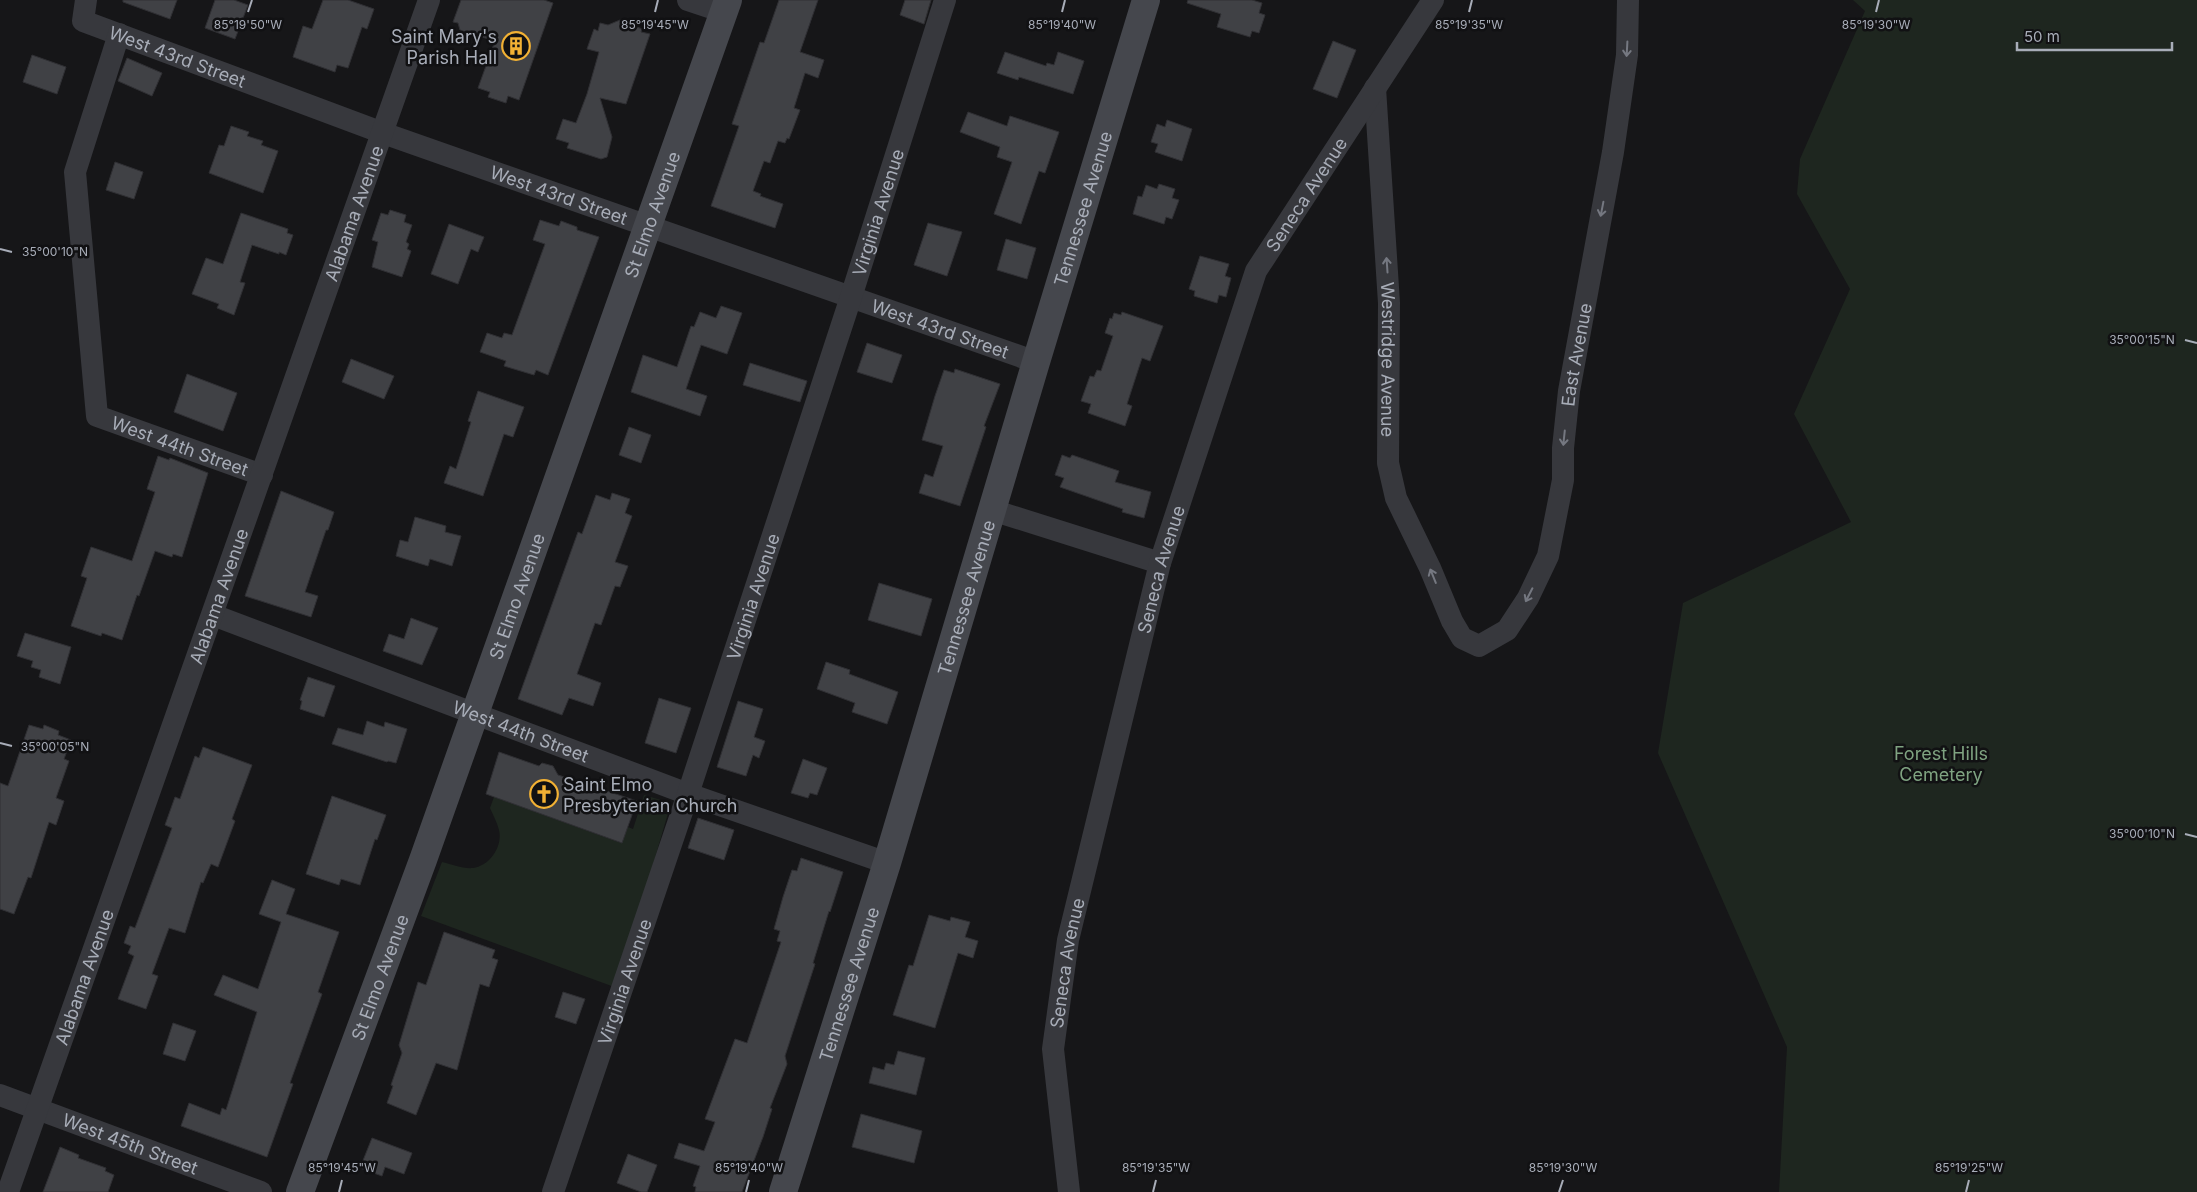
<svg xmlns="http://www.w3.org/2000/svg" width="2197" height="1192" viewBox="0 0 2197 1192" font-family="Inter,sans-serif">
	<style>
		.green { fill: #1e261f }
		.building { fill: #404145; stroke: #303034 }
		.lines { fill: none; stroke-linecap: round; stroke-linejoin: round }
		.street { stroke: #37383d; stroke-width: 22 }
		.secondary { stroke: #45474d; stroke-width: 28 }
		.oneway { stroke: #757881 }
		.ticks { fill: none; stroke: #a8adb8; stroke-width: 2 }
		.labels { text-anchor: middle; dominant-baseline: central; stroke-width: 5; stroke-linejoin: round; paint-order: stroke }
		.poi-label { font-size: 18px; fill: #a8adb8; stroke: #111113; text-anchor: end }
		.street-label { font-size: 18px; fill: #a8adb8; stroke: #111113 }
		.park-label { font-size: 18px; fill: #7fa381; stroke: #111113 }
		.ticks-label { font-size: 12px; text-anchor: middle; fill: #a8adb8; stroke: #111113; stroke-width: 5; stroke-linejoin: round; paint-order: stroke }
	</style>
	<rect width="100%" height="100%" fill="#161618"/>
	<g class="green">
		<path d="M1853,0H2197V1192H1779L1787,1047L1658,753L1683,603L1851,522L1794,414L1850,289L1797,194L1800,159L1865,11Z"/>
		<path d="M644,795L671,803L617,988L421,916L442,862C451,864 463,869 473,868C490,866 503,846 499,830C497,822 493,815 490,808L494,797L621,843L628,827L633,829Z"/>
	</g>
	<g class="building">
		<path d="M123,0H177L170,19L123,2Z"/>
		<path d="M215,0H234L248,5L235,39L205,28Z"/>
		<path d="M323,0H348L374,9L367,29L362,27L348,68L337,65L335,72L293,57L303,26L312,29Z"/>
		<path d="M461,0H544L553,3L519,100L508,96L506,103L488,97L490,92L478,88L495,41L460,30L458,23L453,22Z"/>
		<path d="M779,0H818L800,52L824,60L818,78L805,73L794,108L800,110L789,139L787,138L785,143L778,141L770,163L764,161L753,191L761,194L760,196L783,204L775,228L711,206L739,126L732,124L760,42L764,43Z"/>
		<path d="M905,0H931L924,24L900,15Z"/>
		<path d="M1188,0H1252L1262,3L1259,13L1265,15L1259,33L1252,31L1250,37L1217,27L1221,14L1187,3Z"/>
		<path d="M620,20L642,29L641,32L650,34L626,104L600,98L612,137L607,157L601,159L567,148L569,143L556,139L563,119L576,123L587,94L599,52L587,49L594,29L598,31L600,23L608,25Z"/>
		<path d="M1333,41L1356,50L1337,98L1313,89Z"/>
		<path d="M1005,52L1046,66L1047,63L1054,65L1058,52L1084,61L1073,94L1019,77L1018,80L997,73Z"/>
		<path d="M32,55L66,67L57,94L23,82Z"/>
		<path d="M127,58L162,73L152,96L118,81Z"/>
		<path d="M968,112L1007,126L1010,116L1059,132L1045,173L1039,171L1021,224L994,214L1012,162L997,157L1000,147L960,132Z"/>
		<path d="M1167,120L1192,129L1182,161L1155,152L1158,144L1151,142L1157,124L1165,127Z"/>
		<path d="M231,126L249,132L247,136L263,141L261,145L278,151L263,193L209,173L219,145L224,146Z"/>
		<path d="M115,162L143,172L134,199L106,190Z"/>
		<path d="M1159,184L1175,189L1172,198L1179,200L1172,219L1166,217L1164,224L1133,214L1138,196L1142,197L1146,185L1157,189Z"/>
		<path d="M390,210L406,215L404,222L412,225L406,242L409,244L407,249L411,251L402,277L372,267L378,242L372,240L381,213L388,215Z"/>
		<path d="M241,213L288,229L287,233L293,235L286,255L279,252V254L252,245L240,282L245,283L234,315L217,308L219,304L192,294L206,258L223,264Z"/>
		<path d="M540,220L559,226L561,221L577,227V230L599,237L548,375L536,370L534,375L504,366L506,361L480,352L487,333L502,338L504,333L512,335L545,244L533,240Z"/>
		<path d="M928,223L962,232L947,276L914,265Z"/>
		<path d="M449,224L484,237L478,252L471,249L458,284L431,274Z"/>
		<path d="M1006,239L1036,248L1027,279L997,270Z"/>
		<path d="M1200,256L1229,264L1225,276L1231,278L1226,297L1219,295L1217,303L1194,296L1195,291L1189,289Z"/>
		<path d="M721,306L742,313L727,354L701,345L686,389L707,396L700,416L631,392L643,355L677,367L691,326L694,327L700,312L716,318Z"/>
		<path d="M1122,312L1163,326L1150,361L1142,358L1127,404L1132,406L1125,426L1088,413L1091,404L1081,401L1090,376L1094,377L1097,370L1101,371L1113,336L1105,333L1110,318L1112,319L1114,313L1121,315Z"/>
		<path d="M867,343L902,355L892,383L857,372Z"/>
		<path d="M351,359L394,376L384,399L342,382Z"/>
		<path d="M750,363L807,381L800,402L743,385Z"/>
		<path d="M955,369L1000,384L984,426L986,427L960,506L919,493L925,474L933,477L943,446L922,440L935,396L944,370L954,373Z"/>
		<path d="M187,374L237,393L223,431L174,412Z"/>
		<path d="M478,391L524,407L513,437L504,434L483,496L444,483L450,466L456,469L471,422L468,421Z"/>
		<path d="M629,427L651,435L641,463L619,455Z"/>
		<path d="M1062,455L1070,458L1072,455L1119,471L1115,482L1151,492L1144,518L1122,512L1123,509L1060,487L1064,478L1055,475Z"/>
		<path d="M158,456L169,460L170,458L208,473L182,557L173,554L172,557L155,551L139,596L137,595L122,640L102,633L101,636L71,626L87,578L81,576L91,547L132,561L155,492L147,489Z"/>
		<path d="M281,491L334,512L328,530H326L305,592L318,596L311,617L245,596Z"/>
		<path d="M612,493L630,499L625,513L632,516L615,562L628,566L620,587L615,586L601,625L595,623L577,674L601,683L593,706L569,698L562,715L518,699L578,532L582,534L596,495L610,500Z"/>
		<path d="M415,517L446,526L445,532L461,536L452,566L430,559L428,566L396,556L400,540L408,542Z"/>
		<path d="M879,583L932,599L921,636L868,620Z"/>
		<path d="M411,618L438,628L422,665L383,651L389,634L404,639Z"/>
		<path d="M25,633L71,647L60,684L39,677L41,670L31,667L33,661L17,656Z"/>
		<path d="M826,662L850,670L849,674L898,692L887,724L852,712L855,703L817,689Z"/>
		<path d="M308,677L335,686L324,717L300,709L302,701L300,700Z"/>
		<path d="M659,698L691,708L676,753L645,743Z"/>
		<path d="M738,701L763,709L754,737L765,741L759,758L753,755L746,776L717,767Z"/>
		<path d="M367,721L384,727L385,722L407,729L396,763L388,761L387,762L332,744L338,728L363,735Z"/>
		<path d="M29,725L43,729L44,725L59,731L58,735L71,740L64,759L69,761L56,798L64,801L56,825L49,822L31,878L28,877L14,914L0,909V783L8,786Z"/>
		<path d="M203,747L252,765L232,819L235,821L218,867L211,864L203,883L201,882L185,933L169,928L152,974L158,976L146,1009L118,999L134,956L128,953L131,946L124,943L130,926L135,928L172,828L165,825L175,797L180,799L195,756L199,758Z"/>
		<path d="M499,752L539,766L542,763L553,766L558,775L637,801L622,843L486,794Z"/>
		<path d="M803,759L827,768L817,795L810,793L808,798L791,793Z"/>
		<path d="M332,796L386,815L377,840L375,839L360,885L341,879L339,885L306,874Z"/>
		<path d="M698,818L734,830L724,860L688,848Z"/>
		<path d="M801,858L843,872L830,912L829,911L813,963L815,964L785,1056L787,1064L770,1108L772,1109L763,1137L742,1192H695L696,1187L693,1186L700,1166L674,1158L679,1143L704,1151L715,1122L705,1119L735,1039L747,1043L781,942L777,941L780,931L774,929L783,897L792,870L797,871Z"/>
		<path d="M272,880L295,889L286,914L339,932L318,992L322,994L290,1083L293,1084L283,1112L267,1157L181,1126L189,1103L220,1115L222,1108L226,1110L257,1012L214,995L223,975L258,989L281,922L259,914Z"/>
		<path d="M929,915L950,921L951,917L970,922L965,937L978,941L973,958L958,953L935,1028L893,1015L909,965L913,966Z"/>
		<path d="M444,932L495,950L492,958L498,960L489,987L480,984L457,1070L436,1063L416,1115L387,1103L393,1086L391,1085L402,1053L399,1045L418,982L426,985Z"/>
		<path d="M563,992L585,999L576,1024L555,1017Z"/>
		<path d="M173,1023L196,1031L185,1061L163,1054Z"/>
		<path d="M898,1051L925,1058L916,1095L869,1083L873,1067L884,1070L886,1063L894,1065Z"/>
		<path d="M861,1114L922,1131L914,1163L852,1147Z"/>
		<path d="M372,1138L412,1153L404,1174L385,1167L382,1176L360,1168Z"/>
		<path d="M60,1147L79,1155L78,1158L106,1168L105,1171L114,1175L108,1192H43Z"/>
		<path d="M628,1154L657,1165L647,1192H641L617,1183Z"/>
	</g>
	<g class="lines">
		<g class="street">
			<path id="s1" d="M86,0L83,21L383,133L1036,362"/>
			<path d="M688,0L724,12"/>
			<path id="s2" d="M119,34L75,172L97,416L262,475"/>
			<path id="s3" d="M1375,88L1389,303L1388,463L1396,498L1430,568L1452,621L1462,638L1479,646L1507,630L1528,598L1548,556L1563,480V448L1569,391L1613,152L1627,55L1628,0"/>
			<path d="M992,510L1160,563"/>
			<path id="s4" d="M213,615L688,794L887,863"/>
			<path id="s5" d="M0,1095L261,1192"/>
			<path id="s6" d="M8,1192L429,0"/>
			<path id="s7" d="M553,1192L688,794L851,297L945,0"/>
			<path id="s8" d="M1069,1192L1053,1049L1068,940L1160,563L1256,271L1433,0"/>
		</g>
		<g class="secondary">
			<path id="s9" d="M300,1192L423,860L728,0"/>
			<path id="s10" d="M783,1192L887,863L1036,362L1146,0"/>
		</g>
	</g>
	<defs><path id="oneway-shaft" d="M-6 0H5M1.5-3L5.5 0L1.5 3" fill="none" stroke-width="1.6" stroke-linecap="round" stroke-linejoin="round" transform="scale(1.25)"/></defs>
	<g class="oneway">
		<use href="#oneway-shaft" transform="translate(1627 49) rotate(93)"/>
		<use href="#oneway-shaft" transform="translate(1602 209) rotate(101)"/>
		<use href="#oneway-shaft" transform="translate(1387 265) rotate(-94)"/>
		<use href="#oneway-shaft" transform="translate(1564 438) rotate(96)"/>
		<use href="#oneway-shaft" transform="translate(1433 576) rotate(-112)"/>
		<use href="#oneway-shaft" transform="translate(1529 595) rotate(117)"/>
	</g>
	<path class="ticks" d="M248,12L252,0M655,12L658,0M1062,12L1065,0M1469,12L1472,0M1876,12L1879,0M0,249L12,252M2185,340L2197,343M0,743L12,746M2185,834L2197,837M339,1192L342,1180M746,1192L749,1180M1153,1192L1156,1180M1559,1192L1563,1180M1966,1192L1969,1180"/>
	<defs>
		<symbol id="building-ring" viewBox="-11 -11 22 22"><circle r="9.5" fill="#111113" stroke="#f2b134" stroke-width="1.5"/><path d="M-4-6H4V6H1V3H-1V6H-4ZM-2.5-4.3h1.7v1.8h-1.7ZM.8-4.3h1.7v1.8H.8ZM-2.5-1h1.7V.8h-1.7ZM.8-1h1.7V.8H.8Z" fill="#f2b134"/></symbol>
		<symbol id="church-ring" viewBox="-11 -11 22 22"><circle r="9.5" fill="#111113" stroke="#f2b134" stroke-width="1.5"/><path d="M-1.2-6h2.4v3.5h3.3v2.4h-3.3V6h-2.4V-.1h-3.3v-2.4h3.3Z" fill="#f2b134"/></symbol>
	</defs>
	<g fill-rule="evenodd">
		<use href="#building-ring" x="500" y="30" width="32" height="32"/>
		<use href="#church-ring" x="528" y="778" width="32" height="32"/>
	</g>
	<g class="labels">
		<g class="poi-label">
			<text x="497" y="36">Saint Mary's<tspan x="497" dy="21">Parish Hall</tspan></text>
			<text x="563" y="784" text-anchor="start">Saint Elmo<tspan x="563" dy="21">Presbyterian Church</tspan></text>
		</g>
		<g class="street-label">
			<text stroke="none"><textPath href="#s1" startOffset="122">West 43rd Street</textPath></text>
			<text stroke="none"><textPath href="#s1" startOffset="528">West 43rd Street</textPath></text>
			<text stroke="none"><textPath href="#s8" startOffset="1041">Seneca Avenue</textPath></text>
			<text stroke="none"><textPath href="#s10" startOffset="1028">Tennessee Avenue</textPath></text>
			<text stroke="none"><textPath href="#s7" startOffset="1032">Virginia Avenue</textPath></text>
			<text stroke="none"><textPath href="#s6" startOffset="1038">Alabama Avenue</textPath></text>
			<text stroke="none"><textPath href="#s9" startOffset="1039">St Elmo Avenue</textPath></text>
			<text stroke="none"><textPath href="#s1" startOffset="932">West 43rd Street</textPath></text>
			<text stroke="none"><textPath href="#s3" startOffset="906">East Avenue</textPath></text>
			<text stroke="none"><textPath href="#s3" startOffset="272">Westridge Avenue</textPath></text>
			<text stroke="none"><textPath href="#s2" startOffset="478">West 44th Street</textPath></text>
			<text stroke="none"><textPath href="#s8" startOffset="636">Seneca Avenue</textPath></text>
			<text stroke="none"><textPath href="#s6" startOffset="632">Alabama Avenue</textPath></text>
			<text stroke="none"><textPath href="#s9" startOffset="634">St Elmo Avenue</textPath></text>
			<text stroke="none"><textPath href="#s7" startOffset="628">Virginia Avenue</textPath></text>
			<text stroke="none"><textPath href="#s10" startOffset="622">Tennessee Avenue</textPath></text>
			<text stroke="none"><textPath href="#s4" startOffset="329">West 44th Street</textPath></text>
			<text stroke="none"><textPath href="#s8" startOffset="231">Seneca Avenue</textPath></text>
			<text stroke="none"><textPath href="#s6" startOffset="228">Alabama Avenue</textPath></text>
			<text stroke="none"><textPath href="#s9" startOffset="229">St Elmo Avenue</textPath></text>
			<text stroke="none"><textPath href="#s7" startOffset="222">Virginia Avenue</textPath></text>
			<text stroke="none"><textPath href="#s10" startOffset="218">Tennessee Avenue</textPath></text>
			<text stroke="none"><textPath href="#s5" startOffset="139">West 45th Street</textPath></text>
		</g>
		<g class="park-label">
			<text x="1941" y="753">Forest Hills<tspan x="1941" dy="21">Cemetery</tspan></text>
		</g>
	</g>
	<g class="ticks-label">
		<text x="248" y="29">85°19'50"W</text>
		<text x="655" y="29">85°19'45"W</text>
		<text x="1062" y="29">85°19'40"W</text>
		<text x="1469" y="29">85°19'35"W</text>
		<text x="1876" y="29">85°19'30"W</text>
		<text x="55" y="256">35°00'10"N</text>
		<text x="2142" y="344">35°00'15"N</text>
		<text x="55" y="751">35°00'05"N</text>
		<text x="2142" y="838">35°00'10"N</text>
		<text x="342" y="1172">85°19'45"W</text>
		<text x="749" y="1172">85°19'40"W</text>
		<text x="1156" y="1172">85°19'35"W</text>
		<text x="1563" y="1172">85°19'30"W</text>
		<text x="1969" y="1172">85°19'25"W</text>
	</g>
	<path d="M2017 42v8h155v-8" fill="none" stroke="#a8adb8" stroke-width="2.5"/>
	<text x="2024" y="42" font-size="15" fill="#a8adb8" stroke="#111113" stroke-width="4" paint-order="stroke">50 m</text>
</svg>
